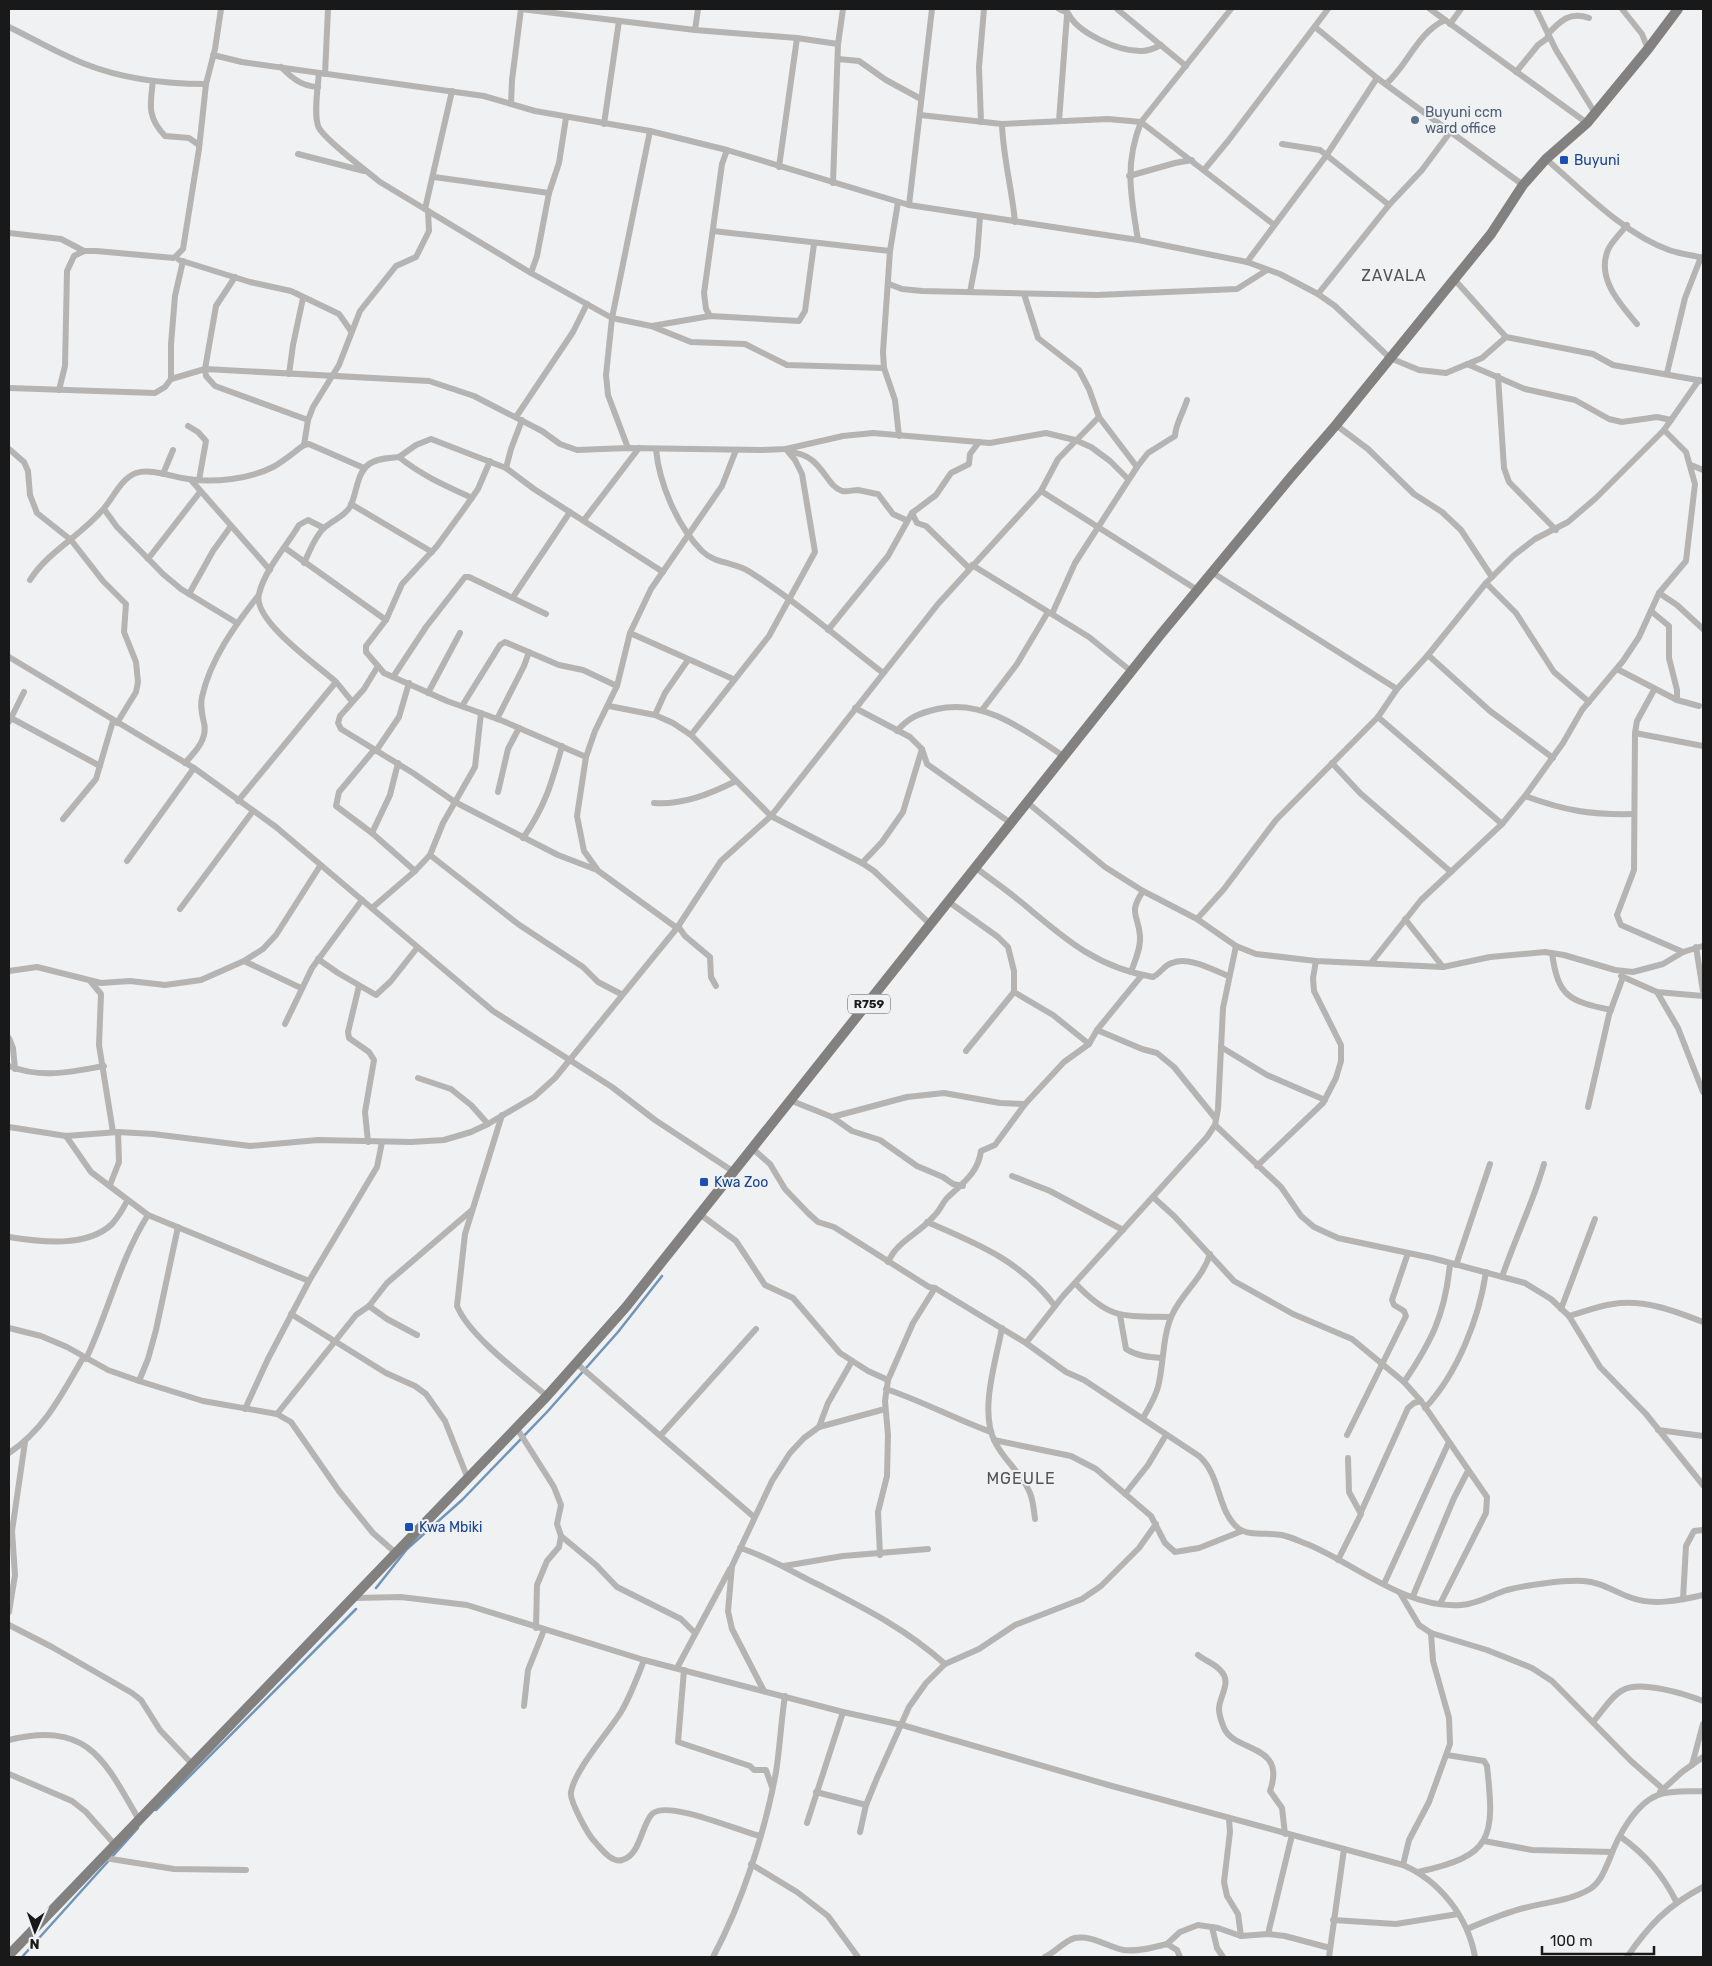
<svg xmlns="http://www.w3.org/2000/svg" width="1712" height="1966" viewBox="0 0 1712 1966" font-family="Rubik,sans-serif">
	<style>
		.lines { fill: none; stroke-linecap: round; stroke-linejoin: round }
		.stream { stroke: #7094ba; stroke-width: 2.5 }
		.street { stroke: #b5b4b3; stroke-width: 6 }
		.primary { stroke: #838180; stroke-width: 10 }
		.service-dot { fill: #5c6f8a; stroke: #eff1f2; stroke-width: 2 }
		.transit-dot { fill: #1a4fb4; stroke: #eff1f2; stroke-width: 2 }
		.labels { text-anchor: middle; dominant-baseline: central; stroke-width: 4; stroke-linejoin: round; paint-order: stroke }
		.shield { fill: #eff1f2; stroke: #595a5b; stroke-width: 1 }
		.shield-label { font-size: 12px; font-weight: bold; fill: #19191a }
		.service-label { font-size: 14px; fill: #4e5e75; stroke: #eff1f2; text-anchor: start }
		.transit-label { font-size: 14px; fill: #164399; stroke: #eff1f2; text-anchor: start }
		.quarter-label { font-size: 16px; letter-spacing: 1px; fill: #535455; stroke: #eff1f2 }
	</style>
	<rect width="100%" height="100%" fill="#eff1f2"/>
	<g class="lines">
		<g class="stream">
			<path d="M376,1588L407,1549L462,1500L547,1412L618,1332L662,1276"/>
			<path d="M156,1810L356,1609"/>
			<path d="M22,1957L138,1828"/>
		</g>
		<g class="street">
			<path d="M521,9L695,30L797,38L838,44"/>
			<path d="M1059,9L1068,13C1077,33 1120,52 1142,51C1149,51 1155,48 1161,45"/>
			<path d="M1117,9L1186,66"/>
			<path d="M1430,9L1587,123"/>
			<path d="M1536,9L1556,50L1595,113"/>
			<path d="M1622,9L1642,34L1648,49"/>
			<path d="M1450,24L1461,9"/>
			<path d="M9,27C34,39 59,54 85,64C123,79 165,84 206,84"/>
			<path d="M1315,27L1377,78L1523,185"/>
			<path d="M695,30L698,9"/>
			<path d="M1548,34C1560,21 1570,11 1589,18"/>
			<path d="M213,55L242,62L484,96L535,111L650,131L727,150L909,205L1138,240L1247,262L1280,274L1318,294L1335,306L1390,358L1419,370L1446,373L1482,358L1506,337L1593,354L1613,365L1703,381"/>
			<path d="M838,59L859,61L886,80L921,99"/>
			<path d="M281,67C292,78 301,86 318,87"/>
			<path d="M1516,72L1538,45L1549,37"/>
			<path d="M319,73C318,86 313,117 319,128C326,141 367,171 380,182L531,273L612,318L651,326L691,342L745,344L787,365L884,368"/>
			<path d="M325,74L328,9"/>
			<path d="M153,81C150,105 147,117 165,136L189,138L199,145V149"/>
			<path d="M1386,84C1408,65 1417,33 1445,20"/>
			<path d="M511,104L512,80L521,9"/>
			<path d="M920,115L1002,124L1108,119L1141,122L1273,224"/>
			<path d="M1059,121L1067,15"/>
			<path d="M981,122L979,67L984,9"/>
			<path d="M604,124L619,21"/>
			<path d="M1002,124C1003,157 1012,189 1015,222"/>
			<path d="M1282,144L1320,150L1389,205"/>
			<path d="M298,154L364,171"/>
			<path d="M1546,159C1582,190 1624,234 1669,250C1680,254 1692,255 1703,258"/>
			<path d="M779,167L797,38"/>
			<path d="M1204,170L1228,141L1328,9"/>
			<path d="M1129,176L1175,163L1192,160"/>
			<path d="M434,177L549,193"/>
			<path d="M833,183L838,44L843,9"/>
			<path d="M898,202L890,251L883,352L884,368L895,400L899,436"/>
			<path d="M909,205L932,9"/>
			<path d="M425,209L452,91"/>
			<path d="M1627,225C1621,233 1611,242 1608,250C1596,278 1620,304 1637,324"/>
			<path d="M713,231L890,251"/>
			<path d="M9,233L61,239L84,251"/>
			<path d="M1138,240C1131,197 1124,164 1141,122L1231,9"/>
			<path d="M179,260L250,282L291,291L339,314L351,331"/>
			<path d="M1247,262L1326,156L1377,78"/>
			<path d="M531,273L537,256L549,193L559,163L566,118"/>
			<path d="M235,277L216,306L205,369L206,376L215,386L308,420"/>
			<path d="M1454,279L1506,337"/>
			<path d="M889,284L902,289L922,291L1097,295L1237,289L1267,270"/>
			<path d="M970,292L977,256L980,217"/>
			<path d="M1024,294L1038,338L1079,370L1089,389L1099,417L1137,467"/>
			<path d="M1318,294L1389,205L1422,170L1451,131"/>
			<path d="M710,316L706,309L704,293L722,164L727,150"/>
			<path d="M652,326L710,316L799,321L805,311L814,244"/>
			<path d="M1467,364L1525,389L1575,400L1609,419L1622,422L1657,417L1671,420"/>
			<path d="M1667,373L1685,298L1701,257"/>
			<path d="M289,374L293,345L303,298"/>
			<path d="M1498,376L1504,468L1509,482L1556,530"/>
			<path d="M171,379L205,369L429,381L474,396L542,431L560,444L577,450L628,448L761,450L786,449L843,436L873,433L990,443L1046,433L1075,440L1091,447L1110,461L1128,479"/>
			<path d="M9,388L155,393L165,387L171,379V344L175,296L183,261"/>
			<path d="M59,390L65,366L67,271L74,256L84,251H96L174,258L183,249L199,149L206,84L215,49L221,9"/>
			<path d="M516,417L573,332L587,304"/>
			<path d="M1336,425L1368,449L1414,494L1442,512L1461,530L1492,577"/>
			<path d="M188,426L198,432L206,441L199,480"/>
			<path d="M304,445L308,420L313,407L339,365L360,311L396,266L416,257L429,231L428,211"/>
			<path d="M628,448L608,395L606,375L612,318L650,131"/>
			<path d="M9,449L24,462L28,471L30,495L37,513L71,540L103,581L126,604L124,632L136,662L138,682L136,692L117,723"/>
			<path d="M656,449C659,483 677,526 702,551C715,564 735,562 750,572C797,602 839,639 883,673"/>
			<path d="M789,452C823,454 824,485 842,491C847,492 853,490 858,490C864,491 871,493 878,494L893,514L906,520"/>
			<path d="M399,457L416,445L431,439L506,468L534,489L663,572"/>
			<path d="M490,461L478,489L464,509L437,546L402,584L386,620L366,646V652L384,673L447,701L503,721L586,757"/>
			<path d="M1691,465L1703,470"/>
			<path d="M506,468L511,449L522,420"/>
			<path d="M163,474L173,450"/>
			<path d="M191,480L270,570"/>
			<path d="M1041,491L1199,591"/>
			<path d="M351,504L432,552"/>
			<path d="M104,509L117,527L163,574L181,589L237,623"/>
			<path d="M912,513L917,523L926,526L969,568"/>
			<path d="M584,520L639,448"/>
			<path d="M324,528L308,520L299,525C286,547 265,569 259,594C252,620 317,665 335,681C341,687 346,695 352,701"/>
			<path d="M285,548L386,620"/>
			<path d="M148,559L200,492"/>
			<path d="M304,563C310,551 314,538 323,529C332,520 343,518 350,507C357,494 356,474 369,464C377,458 389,458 399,457C421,475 446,486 472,498"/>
			<path d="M972,565L1089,637L1132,672"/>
			<path d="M1213,573L1397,689"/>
			<path d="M30,580C49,550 83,535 105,507C114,496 122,478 136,473C151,468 172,477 188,479C214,483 250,479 273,467C284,461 294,452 304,445L309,444L364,468"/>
			<path d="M1486,583L1516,613L1554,672L1589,702"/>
			<path d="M1659,593L1677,605L1703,629"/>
			<path d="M189,594L213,551L231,526"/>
			<path d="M513,597L570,512"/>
			<path d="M1651,611L1669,626V658L1677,690V700"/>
			<path d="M1052,614L1075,563L1137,467L1148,453L1175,436C1175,425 1184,411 1187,400"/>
			<path d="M828,630L888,556L912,513L936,495L951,473L969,464L970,454L979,442"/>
			<path d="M630,633L733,679"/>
			<path d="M1428,655L1490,711L1553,758"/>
			<path d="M9,657L194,768L276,827L493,1011L612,1087L655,1120L734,1172"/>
			<path d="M378,666L364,689L340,716L338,723L341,729L413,773L455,802L558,855L597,870L677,928"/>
			<path d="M1617,669L1677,700L1699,706"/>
			<path d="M393,677L426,627L465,577H469L546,614"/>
			<path d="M1654,690L1637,721L1635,733L1634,870L1617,915L1621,925L1683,952"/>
			<path d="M428,693L460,633"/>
			<path d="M462,706L500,645L505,642L559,665L583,670L617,686"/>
			<path d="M609,706L655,715L673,723L691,735L771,816L862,863L874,871L931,925"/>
			<path d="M855,708L910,737L922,749L927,764L1012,824"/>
			<path d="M982,710L1017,664L1048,612"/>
			<path d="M655,715L665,693L688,660"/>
			<path d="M1378,717L1502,824"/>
			<path d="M11,718L100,766"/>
			<path d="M497,719L524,666L529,652"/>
			<path d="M9,722L24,692"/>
			<path d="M897,731C909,717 920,713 937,709C985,698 1027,732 1065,757"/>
			<path d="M1635,733L1703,746"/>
			<path d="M691,735L769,636L815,552L802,474L795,460L786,449"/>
			<path d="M374,750L339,792L336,806L372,833L415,871"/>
			<path d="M376,751L399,717L409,683"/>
			<path d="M185,763C195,752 208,739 204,723C202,714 200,706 202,697C210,660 235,625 258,596"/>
			<path d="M1332,763L1360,793L1451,872"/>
			<path d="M498,792L508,749L519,728"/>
			<path d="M1525,796C1566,811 1591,815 1634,814"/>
			<path d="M238,801L336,682"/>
			<path d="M654,803C683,805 710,794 736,781"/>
			<path d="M1028,803L1105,867L1143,891L1197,919L1236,946L1256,954L1316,961L1443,967L1490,957L1545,952L1564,955L1615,970L1633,972L1663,964L1683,952L1703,946"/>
			<path d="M63,819L96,779L113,721"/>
			<path d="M372,833L390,795L398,763"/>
			<path d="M523,838C545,807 552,782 562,746"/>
			<path d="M430,855L518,924L583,967L598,982L621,994"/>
			<path d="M127,861L194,768"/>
			<path d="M862,863L882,842L903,812L922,749"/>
			<path d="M976,868C993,881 1011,893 1027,907C1067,941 1099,968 1153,977C1160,974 1164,965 1172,963C1189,956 1213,970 1229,976"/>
			<path d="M597,869L584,851L577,816L586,757L595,731L617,686L630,633L651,589L722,486L736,450"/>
			<path d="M949,902L998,937L1008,947L1014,971V992L966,1051"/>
			<path d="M372,908L415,871L430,855L443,823L475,767L481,713"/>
			<path d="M180,909L253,811"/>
			<path d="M1197,919L1224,889L1276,820L1378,717L1397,689L1428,655L1486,583L1513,556L1535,539L1568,522L1596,498L1664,430L1699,380"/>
			<path d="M1405,919L1443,967"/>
			<path d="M678,926L685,936L710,957L711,977L716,986"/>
			<path d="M1696,947L1703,991"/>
			<path d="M1552,953C1558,997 1569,1001 1611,1010"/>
			<path d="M318,959L338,973L376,995L391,981L417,948"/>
			<path d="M244,961L301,988"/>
			<path d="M1371,963L1421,900L1502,824L1525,796L1563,743L1582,710L1623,661L1639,637L1659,593L1686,561L1695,484L1686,452L1664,430"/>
			<path d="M9,971L37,967L101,983L130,981L165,985L201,980L244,961L263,949L276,935L320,866"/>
			<path d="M1131,972C1135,961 1141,948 1140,936C1138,913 1128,914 1143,891"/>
			<path d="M1621,976L1657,992L1703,996"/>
			<path d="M91,982L101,994L99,1045L113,1132"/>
			<path d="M359,986L348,1032L349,1038L369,1052L374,1060L365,1112L368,1142"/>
			<path d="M1014,992L1053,1015L1089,1044"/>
			<path d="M1657,992L1678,1028L1703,1092"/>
			<path d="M285,1024L312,968L362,900"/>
			<path d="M1097,1030L1142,1049L1157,1053L1174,1067L1216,1119"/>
			<path d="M9,1038L13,1048L15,1069"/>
			<path d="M1221,1047L1267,1075L1325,1100"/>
			<path d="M9,1066C42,1079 69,1072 104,1066"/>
			<path d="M418,1078L451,1089L471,1105L488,1124"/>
			<path d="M792,1101L832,1117L852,1131L880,1140L917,1166L943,1177L953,1184L963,1186"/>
			<path d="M1588,1107L1609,1015L1623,977"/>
			<path d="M502,1115L465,1234L457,1306C469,1336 522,1375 547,1396"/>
			<path d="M832,1117L907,1097L944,1093L1000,1103L1025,1104"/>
			<path d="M1215,1125L1281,1187L1301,1216L1314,1227L1338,1238L1432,1258L1525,1283L1551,1299L1569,1316L1600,1367L1646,1414L1703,1485"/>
			<path d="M9,1127L66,1136L118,1132L153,1134L250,1146L318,1140L411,1142L444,1140L471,1132L488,1124L534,1097L555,1078L677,928L721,861L771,816L938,604L1041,491L1058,459L1099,417"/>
			<path d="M66,1136L91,1172L148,1215L309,1281"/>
			<path d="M752,1148L770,1164L785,1189L808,1213L818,1222L834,1227L929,1287L935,1288L1026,1343L1066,1372L1084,1380L1199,1456C1221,1475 1217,1511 1238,1528C1249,1537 1269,1532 1282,1535C1291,1537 1299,1541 1307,1544C1356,1564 1405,1609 1461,1605C1478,1604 1491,1595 1507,1590C1527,1585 1563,1580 1583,1581C1602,1582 1614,1592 1632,1598C1653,1606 1682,1600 1703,1595"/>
			<path d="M1257,1166L1323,1103L1336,1078L1341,1061V1045L1314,991L1313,978L1316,961"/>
			<path d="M1012,1176L1050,1191L1123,1230"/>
			<path d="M110,1185L119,1162L118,1132"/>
			<path d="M1153,1197L1174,1216L1234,1281L1293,1314L1352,1339L1404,1382L1421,1401L1487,1497L1486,1513L1440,1604"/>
			<path d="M701,1215L736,1241L765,1285L793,1298L840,1353L868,1371L888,1380"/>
			<path d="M927,1222C978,1244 1021,1261 1055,1306"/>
			<path d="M9,1237C40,1242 87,1248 112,1224C118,1217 123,1209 127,1201"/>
			<path d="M888,1262C898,1240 919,1234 934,1216C940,1211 942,1203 948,1197C963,1183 978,1173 981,1151L995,1145L1025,1104L1064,1062L1089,1044L1097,1030L1142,975"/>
			<path d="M1456,1265L1490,1164"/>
			<path d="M1502,1277C1515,1238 1533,1203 1544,1164"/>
			<path d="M1075,1283C1110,1320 1122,1316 1171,1317"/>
			<path d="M369,1306L387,1319L417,1335"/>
			<path d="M1561,1309L1595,1219"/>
			<path d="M291,1314L386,1373L415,1386L426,1394L445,1421L468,1479"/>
			<path d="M1120,1315L1126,1349C1137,1356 1148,1357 1162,1358"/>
			<path d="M1569,1316C1583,1312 1598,1306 1613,1304C1644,1299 1675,1311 1703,1322"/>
			<path d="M9,1328L41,1336L67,1347L108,1370L139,1381L203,1401L277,1414L291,1422L339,1491L373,1533L397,1554"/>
			<path d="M1002,1328C996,1361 979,1411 995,1442C1004,1461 1022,1473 1030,1493C1033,1500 1034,1511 1035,1519"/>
			<path d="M1026,1343L1063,1296L1207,1137L1215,1125L1218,1109L1223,1008L1236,946"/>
			<path d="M86,1359C109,1311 119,1261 148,1215"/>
			<path d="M576,1363L754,1517"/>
			<path d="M139,1381L148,1359L156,1330L178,1227"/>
			<path d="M1404,1382C1432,1341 1445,1314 1450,1264"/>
			<path d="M886,1389C922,1401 955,1419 991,1432"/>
			<path d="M1425,1408C1458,1373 1479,1318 1486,1272"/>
			<path d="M245,1409L268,1359L309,1281L377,1167L382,1142"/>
			<path d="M277,1414L356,1315L369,1306L387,1283L472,1210"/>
			<path d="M1143,1418C1149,1408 1155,1398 1158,1387C1164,1364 1162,1337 1172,1315C1182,1293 1203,1278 1210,1254"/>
			<path d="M516,1427L554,1487L561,1505L557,1524L561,1536L559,1547L547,1561L537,1585L536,1628"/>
			<path d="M819,1427L828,1403L852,1361"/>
			<path d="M1658,1430L1703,1436"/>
			<path d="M661,1435L756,1329"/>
			<path d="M1347,1435L1406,1316L1404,1311L1394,1305L1392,1300L1408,1253"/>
			<path d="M994,1440L1071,1456L1096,1469L1151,1516L1165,1543L1175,1552L1199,1548L1242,1531"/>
			<path d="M9,1453C45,1429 62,1394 83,1358"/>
			<path d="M1125,1494L1148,1465L1166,1435"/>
			<path d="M1361,1512L1408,1408L1414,1403L1421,1401"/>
			<path d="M561,1536L596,1565L617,1587L681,1619L695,1633"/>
			<path d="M740,1548C769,1557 792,1572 819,1585C866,1609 906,1629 945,1664"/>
			<path d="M880,1555L878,1512L887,1476L888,1435L885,1401L888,1380L913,1323L935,1288"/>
			<path d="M1338,1560L1361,1514L1349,1492L1348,1458"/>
			<path d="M784,1566L843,1556L928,1549"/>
			<path d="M1384,1584L1449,1442"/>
			<path d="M1400,1593L1419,1625L1431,1633L1487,1650L1532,1668L1552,1681L1631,1761L1663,1789"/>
			<path d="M1413,1596L1454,1498L1468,1471"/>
			<path d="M355,1598L401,1597L467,1605L644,1660L843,1712L902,1725L1112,1786L1403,1865C1440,1881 1468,1917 1475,1957"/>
			<path d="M1683,1599L1686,1546L1694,1531L1703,1530"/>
			<path d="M9,1612L15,1575L12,1531L25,1442"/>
			<path d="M9,1625L52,1647L132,1693L141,1700L160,1730L193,1765"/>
			<path d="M1198,1655C1204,1660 1215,1664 1220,1670C1233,1682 1219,1696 1219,1709C1219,1714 1222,1723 1224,1728C1235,1753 1287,1743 1270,1791L1282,1808L1285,1834"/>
			<path d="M644,1660C637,1678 631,1695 621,1712C608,1733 575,1769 571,1792C569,1800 588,1835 595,1842C601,1848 611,1863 622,1860C640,1856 641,1826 652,1814C667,1799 741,1832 760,1836"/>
			<path d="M677,1668L730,1569"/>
			<path d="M684,1670L678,1742L750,1766L754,1770H766L772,1787"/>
			<path d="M764,1691L732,1629L728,1611L732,1566L772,1481L790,1453L804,1438L819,1427L885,1409"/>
			<path d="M524,1706L528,1670L544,1630"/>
			<path d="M1593,1722C1602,1712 1611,1696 1623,1690C1640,1680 1685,1694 1703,1701"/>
			<path d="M9,1740C88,1721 104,1759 139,1820"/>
			<path d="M1692,1765L1703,1724"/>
			<path d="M9,1774L72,1801L86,1812L116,1846"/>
			<path d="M816,1792L866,1805"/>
			<path d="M1660,1792L1682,1772L1703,1757"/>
			<path d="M1229,1819L1230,1832L1224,1882L1227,1896L1238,1914L1241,1936"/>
			<path d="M807,1823L843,1712"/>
			<path d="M860,1832L866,1805L877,1778L909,1707L926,1683L945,1664L979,1649L1015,1625L1082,1599L1101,1586L1139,1548L1156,1524"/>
			<path d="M1621,1837C1646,1855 1662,1874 1676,1901"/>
			<path d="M1484,1841L1532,1850L1612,1852"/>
			<path d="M105,1858L174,1869L246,1870"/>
			<path d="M751,1864L797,1892L828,1916L858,1957"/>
			<path d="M1403,1865L1409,1840L1429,1802L1450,1744L1449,1718L1433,1661L1431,1633"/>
			<path d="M1418,1872C1493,1856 1495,1838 1487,1766L1484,1761L1447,1755"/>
			<path d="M1333,1920L1396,1924L1458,1914"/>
			<path d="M1212,1927L1217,1948L1223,1957"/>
			<path d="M1467,1929C1486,1921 1504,1913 1524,1908C1546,1902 1570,1901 1590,1889C1601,1882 1605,1869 1610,1858C1618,1836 1635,1804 1658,1795C1671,1790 1689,1792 1703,1791"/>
			<path d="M1268,1934L1292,1835"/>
			<path d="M1167,1944L1180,1932L1198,1925L1218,1928L1241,1936L1268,1934L1285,1936L1330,1948"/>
			<path d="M713,1957C742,1903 765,1832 776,1772C780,1747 781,1721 785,1696"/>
			<path d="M1045,1957C1056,1952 1065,1940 1075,1938C1092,1935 1108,1947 1124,1950C1139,1952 1154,1947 1167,1944L1177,1950L1180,1957"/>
			<path d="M1329,1957L1344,1849"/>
			<path d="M1627,1957C1650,1924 1667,1906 1703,1887"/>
		</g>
		<path class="primary" d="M9,1955L547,1396L626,1307L1161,634L1291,477L1336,425L1491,234L1523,185L1546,159L1587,123L1648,49L1678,9"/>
	</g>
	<circle class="service-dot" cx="1415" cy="120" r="5"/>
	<g class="transit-dot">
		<rect x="1559" y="155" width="10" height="10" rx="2.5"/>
		<rect x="699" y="1177" width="10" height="10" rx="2.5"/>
		<rect x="404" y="1522" width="10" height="10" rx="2.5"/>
	</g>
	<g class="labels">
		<rect class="shield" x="848" y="994.5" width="42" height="19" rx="4"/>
		<g class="shield-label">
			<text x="869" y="1004">R759</text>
		</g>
		<g class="service-label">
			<text x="1425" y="112">Buyuni ccm<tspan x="1425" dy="16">ward office</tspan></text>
		</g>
		<g class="transit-label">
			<text x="1574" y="160">Buyuni</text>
			<text x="714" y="1182">Kwa Zoo</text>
			<text x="419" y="1527">Kwa Mbiki</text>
		</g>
		<g class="quarter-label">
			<text x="1394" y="275">ZAVALA</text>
			<text x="1021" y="1478">MGEULE</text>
		</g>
	</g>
	<rect width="1712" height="1966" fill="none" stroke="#19191a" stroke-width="20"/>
	<g transform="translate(35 1931) rotate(182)" stroke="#eff1f2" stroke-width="4" paint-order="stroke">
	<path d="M0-4L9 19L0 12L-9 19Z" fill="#19191a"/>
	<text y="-8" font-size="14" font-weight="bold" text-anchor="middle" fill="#19191a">N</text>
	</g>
	<path d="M1542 1946v8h112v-8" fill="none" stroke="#19191a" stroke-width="2.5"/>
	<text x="1550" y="1946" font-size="15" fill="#19191a" stroke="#eff1f2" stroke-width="4" paint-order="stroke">100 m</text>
</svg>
